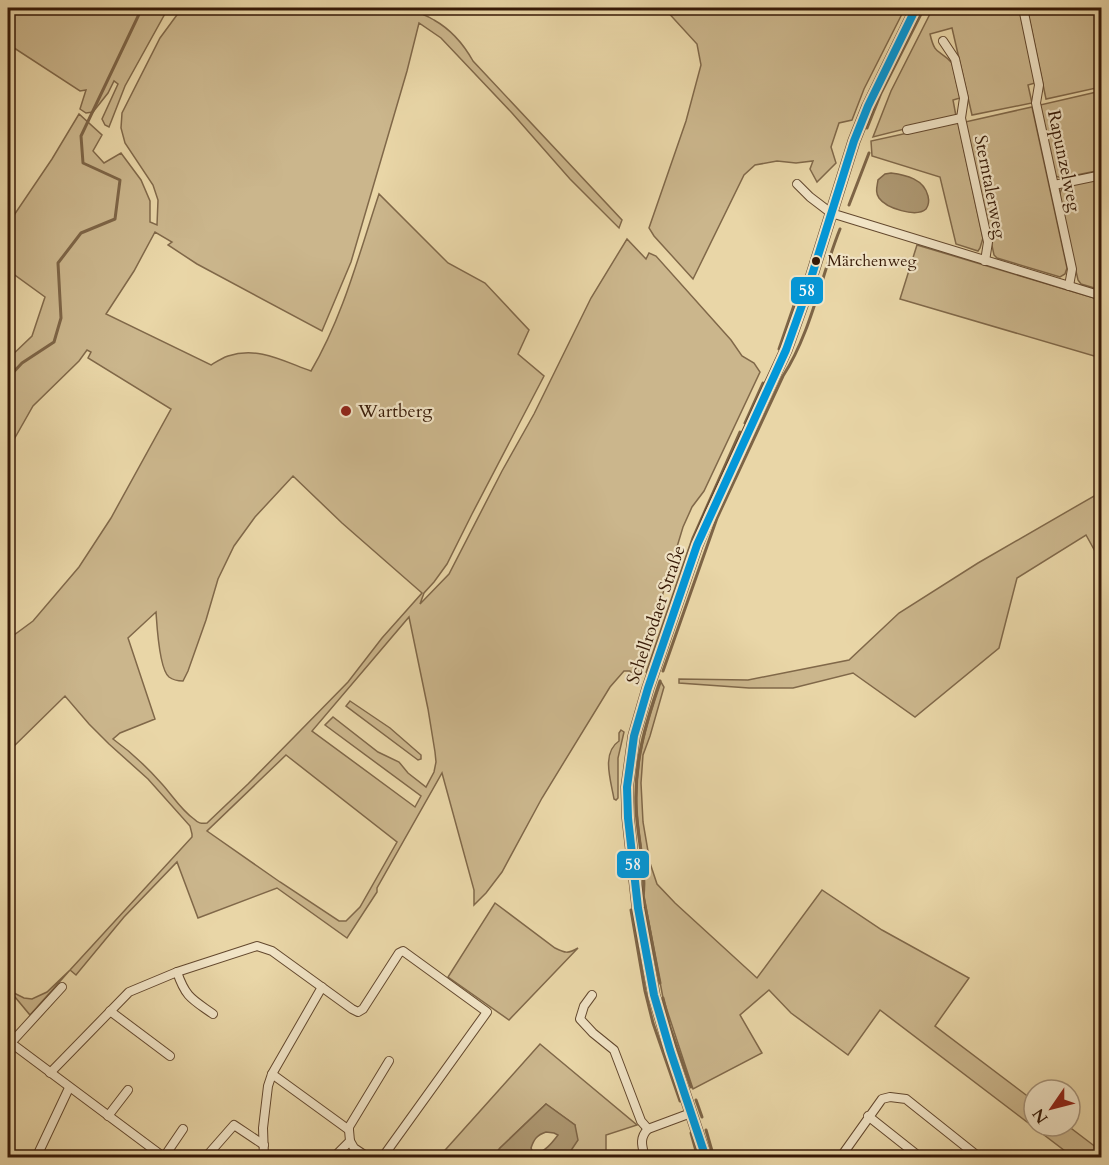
<svg xmlns="http://www.w3.org/2000/svg" width="1109" height="1165" viewBox="0 0 1109 1165" font-family="Cardo,serif">
	<style>
		.green { fill: #cbb68c; stroke: #806849; stroke-width: 1.5; fill-rule: evenodd }
		.water { fill: #ac9670; stroke: #7d6446; stroke-width: 1.5; fill-rule: evenodd }
		.lines { fill: none; stroke-linecap: round; stroke-linejoin: round }
		.stream { stroke: #7d6446; stroke-width: 3 }
		.minor-casing { stroke: #63482e; stroke-width: 10 }
		.tertiary-casing { stroke: #63482e; stroke-width: 13 }
		.minor { stroke: #f1e4c6; stroke-width: 8 }
		.tertiary { stroke: #f1e4c6; stroke-width: 10 }
		.bus-1-casing { stroke: #f1e4c6; stroke-width: 12 }
		.bus-1 { stroke: #0397d8; stroke-width: 8 }
		.bus-dot { fill: #361906; stroke: #f1e4c6; stroke-width: 2 }
		.poi-dot { fill: #8f2418; stroke: #f1e4c6; stroke-width: 2 }
		.labels { text-anchor: middle; dominant-baseline: central; stroke-width: 4.5; stroke-linejoin: round; paint-order: stroke }
		.bus-label { font-size: 16px; fill: #361906; stroke: #f1e4c6; text-anchor: start }
		.street-label { font-size: 18px; fill: #361906; stroke: #f1e4c6 }
		.poi-label { font-size: 18px; fill: #361906; stroke: #f1e4c6; text-anchor: start }
		.line-badge { stroke: #f1e4c6; stroke-width: 2 }
		.badge-label { font-size: 16px; text-anchor: middle; font-weight: bold; fill: #fff }
	</style>
	<rect width="100%" height="100%" fill="#e9d6a7"/>
	<filter id="stains"><feTurbulence type="fractalNoise" baseFrequency=".00333" numOctaves="4"/><feColorMatrix values="0 0 0 0 .2 0 0 0 0 .09 0 0 0 0 .02 0 0 0 .5 -.17"/></filter>
	<radialGradient id="worn" r=".72"><stop offset=".6" stop-color="#630" stop-opacity="0"/><stop offset="1" stop-color="#630" stop-opacity=".3"/></radialGradient>
	<g class="green">
		<path d="M8,8H171L166,12L125,86L109,127L105,125L102,119L118,84L114,81L108,93L93,112L86,113L80,109L86,90L80,91L8,44Z"/>
		<path d="M182,8H403C414,11 425,14 434,20C450,29 464,45 473,61L622,220L619,228L570,179L512,113L441,38L419,23L407,71L351,262L322,331L197,264L168,245L172,242L155,232L134,271L106,314L211,365C216,362 222,358 228,356C258,346 283,361 311,371C343,317 359,254 379,194L448,263L485,283L529,330L518,354L544,376L472,514L447,564L434,582L424,593L420,604L449,574L502,471L534,414L591,298L627,239L646,259L649,253L656,256L731,340L742,356L754,363L760,372L704,491L692,507L683,527L638,676L633,675L630,671H624L610,687L542,798L502,872L486,893L474,905V890L442,773L377,888V892L347,938L277,888L198,918L177,862L124,917L76,975L70,970L30,1015L10,991L24,998L32,999L47,992L70,970L192,837V834L190,826L148,779L109,744L89,724L65,696L8,752V628L14,635L33,621L79,567L111,518L171,409L88,358L91,352L87,350L79,361L33,406L8,450V359L32,336L45,297L8,270V224L52,159L79,114L102,135L93,151L104,163L121,153L141,180L150,201V222L157,225L158,200L153,185L125,143L121,128L122,113L160,38ZM293,476L342,523L422,593L382,638L348,682L248,784L207,823C201,824 198,823 194,819C181,810 172,795 162,784C147,767 131,752 113,739L120,733L155,719L128,638L156,612C157,626 159,669 169,677C173,680 178,681 183,681L188,671L206,620L218,579L234,546L255,517ZM409,617L428,709L435,752L436,762L434,772L426,787L408,773L399,762L378,752L333,717L325,725L421,796L415,807L312,731ZM286,755L397,842L360,907L346,921H339L280,882L207,831Z"/>
		<path d="M664,8H905L864,89L852,120L839,123L831,147L836,163L817,182L810,169L813,161L796,163L777,161L755,165L744,175L693,279L654,236L649,228L686,121L701,65L697,44Z"/>
		<path d="M933,8H1019L1035,83L1028,85L1032,103L972,115L952,28L930,34C935,56 939,49 952,63L960,98L953,100L956,116L873,137L891,91Z"/>
		<path d="M1027,8H1098L1102,26L1101,87L1046,99Z"/>
		<path d="M1101,91V170L1062,178L1055,176L1040,105Z"/>
		<path d="M1032,107L1067,268L1065,274L1060,277L997,258L994,255L965,122Z"/>
		<path d="M958,122L983,238L980,248L978,251L956,244L940,177L872,156L871,141Z"/>
		<path d="M1101,178V290L1081,284L1078,280L1059,196L1061,190L1066,186Z"/>
		<path d="M917,245L1101,300V358L900,299Z"/>
		<path d="M1101,492V562L1086,535L1017,578L999,648L915,717L853,673L793,688H749L679,683V679L748,680L849,660L899,613L978,563Z"/>
		<path d="M661,682L664,687L650,736L643,755L641,783L643,822L650,863L657,884L675,903L757,978L822,890L882,930L969,978L935,1026L1034,1101V1126H1068L1101,1151V1157H1073L880,1010L848,1055L791,1013L769,990L740,1015L762,1053L693,1089L663,998L644,896C647,867 638,837 637,808C635,762 646,725 661,682Z"/>
		<path d="M350,701L390,728L421,755V759L418,760L346,706Z"/>
		<path d="M621,730L624,732L618,758V798L616,800L614,799C611,781 601,753 619,741V733Z"/>
		<path d="M495,903L555,948C565,953 568,954 578,948L509,1020L448,977Z"/>
		<path d="M540,1044L637,1125L606,1135V1155L602,1157H566L569,1155L575,1125L546,1104L500,1148L493,1157L438,1158Z"/>
	</g>
	<g class="water">
		<path d="M891,173C906,175 924,179 928,196C929,200 929,205 926,209C916,218 886,208 879,198C875,192 877,187 878,180L885,174Z"/>
		<path d="M546,1104L575,1125L578,1140L566,1158L493,1157L500,1148ZM546,1132L554,1133L558,1135C552,1143 544,1153 534,1154L531,1148C534,1139 537,1135 546,1132Z"/>
	</g>
	<g class="lines">
		<g class="stream">
			<path d="M867,128L881,93L924,8"/>
			<path d="M849,205L869,153"/>
			<path d="M779,349L801,285"/>
			<path d="M8,378L22,363L54,342L61,318L58,263L81,233L115,219L120,180L83,163L81,136L142,8"/>
			<path d="M745,423L763,383"/>
			<path d="M663,671L717,518L783,376C811,333 821,276 840,229"/>
			<path d="M647,672L693,538L740,432"/>
			<path d="M631,910L645,991L653,1023L680,1101"/>
			<path d="M660,983L643,896C646,867 637,837 636,808C634,762 645,725 660,681"/>
			<path d="M663,998L670,1027L691,1087"/>
			<path d="M696,1100L702,1117"/>
			<path d="M706,1130L714,1158"/>
			<path d="M691,1133L698,1158"/>
		</g>
		<defs>
			<g id="minor">
				<path d="M1023,8L1039,85L1036,103L1072,269L1069,286"/>
				<path d="M943,41L955,59L964,98L961,118L988,242L985,261"/>
				<path d="M907,130L961,118"/>
				<path d="M797,184L810,197L831,213L1102,296"/>
				<path d="M1054,185L1102,175"/>
				<path d="M177,972C186,998 192,999 213,1014"/>
				<path d="M592,995L584,1006L580,1019L593,1033L614,1050L641,1121L648,1129"/>
				<path d="M110,1011L170,1056"/>
				<path d="M11,1043L165,1158"/>
				<path d="M9,1045L62,987"/>
				<path d="M50,1073L129,992L177,972L257,946L272,951L352,1009L358,1012L363,1009L399,953L403,951L487,1012L382,1158"/>
				<path d="M272,1074L349,1130L350,1141L333,1158"/>
				<path d="M108,1116L128,1090"/>
				<path d="M868,1116L921,1158"/>
				<path d="M349,1130V1127L389,1061"/>
				<path d="M350,1141L354,1148L369,1158"/>
				<path d="M164,1157L183,1129"/>
				<path d="M36,1158L69,1088"/>
				<path d="M205,1158L234,1125L264,1145"/>
				<path d="M264,1158L263,1128L268,1086L272,1074L322,987"/>
				<path d="M645,1158C642,1146 639,1138 648,1129L691,1113"/>
				<path d="M840,1158L882,1099L890,1097L906,1099L980,1158"/>
			</g>
			<path id="tertiary" d="M706,1158L670,1050L654,995L638,908L628,818L627,787L634,736L648,688L697,545L710,514L786,350L806,294L854,141L868,106L916,8"/>
		</defs>
		<use href="#minor" class="minor-casing"/>
		<use href="#tertiary" class="tertiary-casing"/>
		<use href="#minor" class="minor"/>
		<use href="#tertiary" class="tertiary"/>
		<defs>
			<path id="bus-1" d="M706,1158L670,1050L654,995L638,908L628,818L627,787L634,736L648,688L697,545L786,350L806,294L854,141L868,106L916,8"/>
		</defs>
		<use href="#bus-1" class="bus-1-casing"/>
		<use href="#bus-1" class="bus-1"/>
	</g>
	<circle class="bus-dot" cx="816" cy="261" r="5"/>
	<circle class="poi-dot" cx="346" cy="411" r="6"/>
	<g class="labels">
		<g class="bus-label">
			<text x="827" y="261">Märchenweg</text>
		</g>
		<g class="street-label">
			<text transform="translate(1064 161) rotate(78)">Rapunzelweg</text>
			<text transform="translate(990 187) rotate(79)">Sterntalerweg</text>
			<text transform="translate(656 615) rotate(-71)">Schellrodaer Straße</text>
		</g>
		<g class="poi-label">
			<text x="358" y="411">Wartberg</text>
		</g>
	</g>
	<g class="line-badge">
		<rect x="790" y="276" width="34" height="29" rx="6" fill="#0397d8"/>
		<rect x="616" y="850" width="34" height="29" rx="6" fill="#0397d8"/>
	</g>
	<g class="badge-label">
		<text x="807" y="296">58</text>
		<text x="633" y="870">58</text>
	</g>
	<rect width="1109" height="1165" fill="none" stroke="#e9d6a7" stroke-width="30"/>
	<rect x="9" y="9" width="1091" height="1147" fill="none" stroke="#361906" stroke-width="3"/>
	<rect x="15" y="15" width="1079" height="1135" fill="none" stroke="#361906" stroke-width="1.5"/>
	<g transform="translate(1052 1108) rotate(235)"><circle r="28" fill="#f1e4c6" stroke="#a69379" stroke-width="1.5"/>
	<path d="M0-4.5L10 22L0 15L-10 22Z" fill="#8f2418"/>
	<text y="-9" font-size="16" font-weight="bold" text-anchor="middle" fill="#361906">N</text>
	</g>
	<rect width="100%" height="100%" filter="url(#stains)"/>
	<rect width="100%" height="100%" fill="url(#worn)"/>
</svg>
